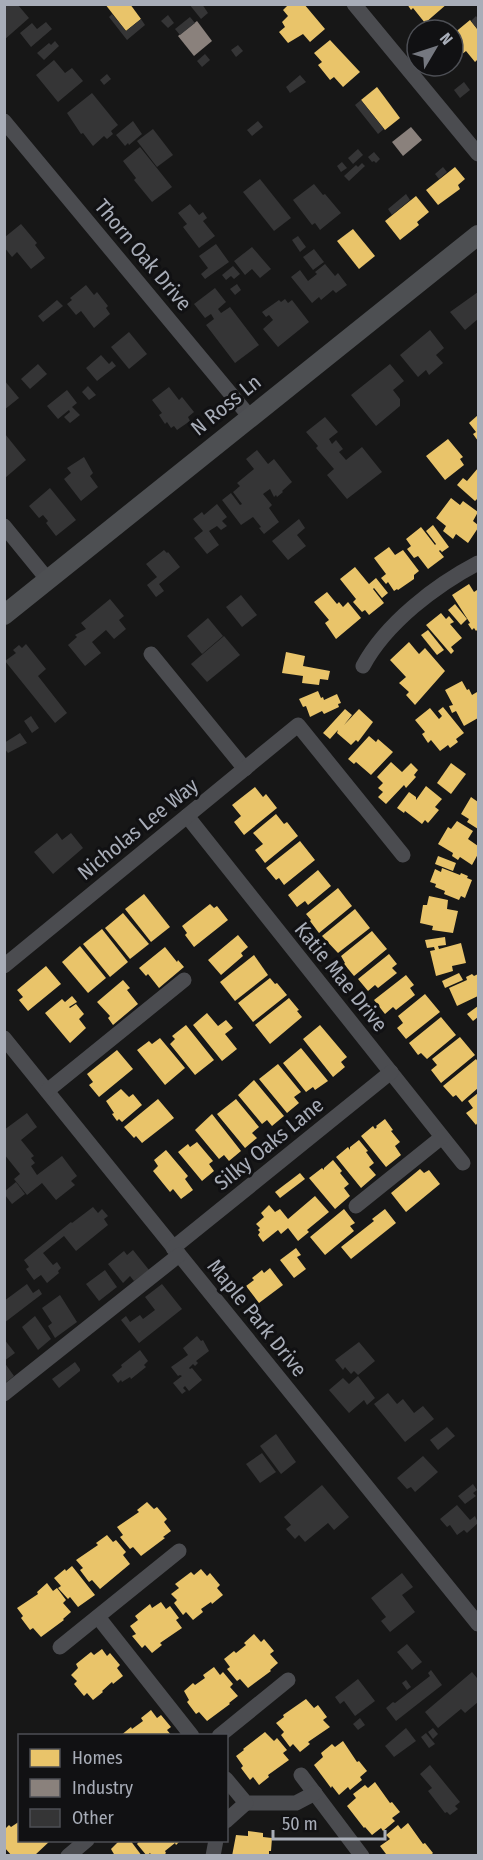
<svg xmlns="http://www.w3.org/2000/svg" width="483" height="1860" viewBox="0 0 483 1860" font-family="'Fira Sans Condensed',sans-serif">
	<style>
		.homes { fill: #e9c46a }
		.industry { fill: #8a817c }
		.building { fill: #353536 }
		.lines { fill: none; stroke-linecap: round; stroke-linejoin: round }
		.minor { stroke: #4b4c50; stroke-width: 15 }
		.major { stroke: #4d4f52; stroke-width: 20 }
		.labels { text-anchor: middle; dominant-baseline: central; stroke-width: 6; stroke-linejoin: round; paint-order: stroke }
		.street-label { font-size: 21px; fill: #a8adb8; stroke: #111113 }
	</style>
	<rect width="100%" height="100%" fill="#171717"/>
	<g class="homes">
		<path d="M105,4H130L141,19L126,31Z"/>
		<path d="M289,4H304L325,29L310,42L303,34L288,43L279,32L285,27L282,22L288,16L283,10Z"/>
		<path d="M407,4H447L425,23L413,8L411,10Z"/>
		<path d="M470,20L478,30V59L475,62L466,51L453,61V34Z"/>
		<path d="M330,40L360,72L343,87L334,77L330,80L318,65L322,62L314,53Z"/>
		<path d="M377,87L400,118L385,130L361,100Z"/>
		<path d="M455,167L465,179L458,185L460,189L438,205L426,190Z"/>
		<path d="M416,196L429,212L417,222L419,225L400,240L385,221Z"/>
		<path d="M353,229L375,256L359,269L337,241Z"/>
		<path d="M478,415V441L473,434L476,432L469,423Z"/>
		<path d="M448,439L463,457L460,459L464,465L445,480L426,456Z"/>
		<path d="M478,468V498L475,501L457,485L463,478L467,481Z"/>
		<path d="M451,498L460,505L463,501L478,512L473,521L478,525V528L468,543L456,534L453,539L443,531L446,526L436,518Z"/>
		<path d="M433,525L449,547L442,552L440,550L439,551L444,557L428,569L418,556L414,558L407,549L411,546L406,539L421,527L435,545L436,544L426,531Z"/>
		<path d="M389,547L395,555L403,550L419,571L414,575V579L398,590L397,589L394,591L388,582L386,584L381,578L386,574L374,558Z"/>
		<path d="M355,567L369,584L376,578L388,593L382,598L374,588L373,589L384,603L369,615L365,610L362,612L353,602L356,599L340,579Z"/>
		<path d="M469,584L474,592L477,590L478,593V629L476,631L474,628L472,630L468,624L470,623L452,595Z"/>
		<path d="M327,592L337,604L339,602L343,607L348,602L361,618L336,639L325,623L329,620L314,602Z"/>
		<path d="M455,604L467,619L461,625L448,610Z"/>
		<path d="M441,613L446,619L449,616L454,622L450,624L462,638L451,647L454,651L451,654L426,625Z"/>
		<path d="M428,630L444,650L437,655L421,635Z"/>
		<path d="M409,642L419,654L425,648L445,671L415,705L406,695L409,692L399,683L406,677L390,660Z"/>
		<path d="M286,652L305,656L303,666L330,671L328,680L320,679L319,685L302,683L303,676L282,673Z"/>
		<path d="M462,681L467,690L469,689L472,695L477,692L478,695V709L477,710L478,718L464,726L456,711L452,713L449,706L453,705L445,690Z"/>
		<path d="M318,691L321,698L323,697L324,700L337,694L341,703L338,704L339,707L324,714L322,711L310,717L306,706L303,707L299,699Z"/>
		<path d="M443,707L464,733L456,739L458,742L450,748L448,745L440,751L431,740L428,743L422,734L425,732L415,720L430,708L439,719L442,716L438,711Z"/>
		<path d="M345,709L352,715L344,725L359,709L373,722L358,742L356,740L351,745L337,733L338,730L330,739L323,733Z"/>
		<path d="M369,736L376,742L378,739L393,752L371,775L356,762L354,764L348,759Z"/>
		<path d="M391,762L402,772L411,763L418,770L414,775L416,777L406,788L404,785L386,804L378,797L383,792L378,788L383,783L377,777Z"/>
		<path d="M451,763L466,774L451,794L437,783Z"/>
		<path d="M426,786L442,799L435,807L439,810L428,823L425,820L422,824L405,811L404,813L397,808L409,792L416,797V800Z"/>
		<path d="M255,787L263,797L266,794L277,808L244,835L234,822L241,816L232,805Z"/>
		<path d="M471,797L478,802V829L467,822L469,819L461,814Z"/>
		<path d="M276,814L284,824L287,822L298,836L265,863L255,850L263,844L253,833Z"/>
		<path d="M457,821L473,831L468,839L478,846V854L472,865L460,857L458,860L452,856L453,853L438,844L448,827L451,829Z"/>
		<path d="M300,841L315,860L284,885L279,878L276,880L266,868Z"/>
		<path d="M438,856L456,863L453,871L435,864Z"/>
		<path d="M442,868L460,875L461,873L468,876L467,878L472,880L465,898L461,896L459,900L444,894L445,891L435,887L436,884L430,882L435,869L441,872Z"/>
		<path d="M318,870L331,886L308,905L305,901L297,907L288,895Z"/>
		<path d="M338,888L352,906L319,933L310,921L311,920L306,914Z"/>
		<path d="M144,894L170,927L151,942L125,909Z"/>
		<path d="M429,896L448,900L447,909L458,911L453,933L432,930L433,926L420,923L423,905H427Z"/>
		<path d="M210,904L214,908L217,906L228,920L194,947L185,935L187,933L182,926Z"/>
		<path d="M355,909L370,928L338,953L322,936Z"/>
		<path d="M123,913L149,944L130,959L105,928Z"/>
		<path d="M102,929L128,962L110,977L83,944Z"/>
		<path d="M372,931L387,949L354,976L344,964L345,963L341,956Z"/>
		<path d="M238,935L248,947L241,953L243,956L221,975L208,960Z"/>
		<path d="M445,937L446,945L438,946L439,949L461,943L466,963L452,966L453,971L436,976L430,951L435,950L434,947L427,948L425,940Z"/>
		<path d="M80,946L106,978L88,993L62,962Z"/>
		<path d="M165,947L177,962L178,960L184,967L159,988L148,974L146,976L139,968Z"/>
		<path d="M389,954L397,964L392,968L397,973L378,988L375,985L368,991L358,979Z"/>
		<path d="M254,955L268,975L235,1001L220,982Z"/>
		<path d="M46,966L61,984L28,1011L19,1000L23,997L17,990Z"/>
		<path d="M459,973L463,980L445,988L442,981Z"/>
		<path d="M472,974L474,976L478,974V996L457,1006L449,988L467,980L466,977Z"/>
		<path d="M406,975L414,985L410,988L415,995L396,1010L393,1007L385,1014L374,1000Z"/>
		<path d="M270,978L275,984L277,983L287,995L253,1022L238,1003Z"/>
		<path d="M123,980L130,988L127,990L138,1004L113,1025L108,1018L110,1016L97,1002Z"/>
		<path d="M425,994L440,1012L406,1039L397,1028L403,1023L398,1016Z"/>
		<path d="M72,996L77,1002L69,1007L70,1008L76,1004L84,1014L79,1019L86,1028L70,1043L45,1013L62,999L65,1002Z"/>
		<path d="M289,998L299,1010L297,1011L302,1017L270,1044L255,1025Z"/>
		<path d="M478,1006V1017L473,1021L467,1014Z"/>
		<path d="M207,1013L218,1026L226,1020L233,1028L225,1034L237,1049L222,1061L193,1025Z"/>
		<path d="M441,1017L456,1035L427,1059L421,1053L418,1055L409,1043Z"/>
		<path d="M186,1025L214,1060L195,1075L170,1044L175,1039L172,1036Z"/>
		<path d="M320,1025L347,1057L341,1062L345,1067L333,1077L303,1039Z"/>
		<path d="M460,1037L475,1055L441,1083L431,1070L437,1065L432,1059Z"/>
		<path d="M160,1038L185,1068L165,1085L137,1050L149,1041L152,1044Z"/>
		<path d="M301,1048L328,1081L315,1090L313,1087L306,1092L283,1063Z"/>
		<path d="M117,1050L133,1069L99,1097L89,1085L93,1082L87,1074Z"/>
		<path d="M476,1059L478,1062V1088L462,1102L456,1095L453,1097L443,1086Z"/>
		<path d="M278,1064L301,1092L294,1097L299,1103L287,1113L259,1079Z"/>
		<path d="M254,1080L284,1116L272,1126L267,1120L262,1124L238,1095Z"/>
		<path d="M121,1089L129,1097L133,1094L142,1105L122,1122L119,1119L117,1121L112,1114L114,1113L106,1101Z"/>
		<path d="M478,1093V1122L476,1125L466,1113L473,1108L468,1101Z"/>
		<path d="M158,1099L174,1118L142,1143L136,1136L134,1138L124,1127Z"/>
		<path d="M236,1099L259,1127L252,1133L257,1138L245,1148L217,1114Z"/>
		<path d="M212,1114L241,1151L229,1161L224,1155L219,1159L195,1130Z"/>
		<path d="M385,1119L393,1130L391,1131L400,1142L395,1146L401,1155L386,1167L361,1136L373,1126L375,1129L377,1127L376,1126Z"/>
		<path d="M359,1140L368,1151L366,1152L374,1163L369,1167L376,1175L361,1188L336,1157L348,1147L350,1150V1147Z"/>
		<path d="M197,1142L213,1161L209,1164L214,1171L202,1181L178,1152L188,1144L190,1147Z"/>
		<path d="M166,1150L188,1176L185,1179L193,1190L181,1199L173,1189L170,1192L153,1171L158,1166L154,1160Z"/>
		<path d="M333,1160L342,1171L340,1173L349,1184L344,1188L350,1196L335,1209L309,1178L322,1168L324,1170V1168Z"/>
		<path d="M420,1169L424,1173L429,1170L440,1184L406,1212L391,1193Z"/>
		<path d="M300,1173L305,1179L280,1198L275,1192Z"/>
		<path d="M315,1196L329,1212L307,1230L309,1232L298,1241L288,1228L281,1234L278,1230L263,1242L258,1235L260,1232L258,1230L260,1228L256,1224L264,1217L261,1213L269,1205L275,1212L280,1209L288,1219Z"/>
		<path d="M344,1209L355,1223L350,1226L354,1231L325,1255L310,1237Z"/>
		<path d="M385,1209L396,1223L351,1259L341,1247L374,1221L372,1219Z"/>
		<path d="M296,1248L301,1255L297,1257L306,1269L294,1278L280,1260Z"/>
		<path d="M270,1268L283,1285L259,1303L246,1286L254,1280L252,1278L262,1270L264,1273Z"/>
		<path d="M147,1502L154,1509L157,1507L167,1519L164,1522L171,1531L163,1537L165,1538L141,1556L133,1547L130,1549L120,1537L123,1535L117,1527L139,1512L137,1510Z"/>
		<path d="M107,1535L113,1542L116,1540L126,1552L123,1555L130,1564L100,1589L92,1580L89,1582L80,1570L83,1568L76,1560L98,1545L96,1543Z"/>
		<path d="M72,1566L95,1595L78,1607L70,1597L68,1599L58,1588L61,1586L54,1578L65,1569L66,1571Z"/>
		<path d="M201,1569L207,1576L210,1573L220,1585L217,1588L223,1595L212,1604L211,1602L201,1609L203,1612L193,1620L186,1612L183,1615L174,1603L177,1600L171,1594L179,1588L175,1584L191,1572L194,1575Z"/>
		<path d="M47,1583L53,1591L57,1588L66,1600L63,1603L71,1612L63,1619L64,1620L41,1637L33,1628L30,1630L21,1618L23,1616L17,1608L38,1594L37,1592Z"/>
		<path d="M161,1602L166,1609L170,1606L179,1618L176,1620L182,1628L160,1643L162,1645L152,1653L145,1645L142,1648L132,1636L136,1634L130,1626L138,1620L135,1616L150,1604L152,1608Z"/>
		<path d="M254,1634L261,1642L264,1639L274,1651L270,1654L278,1663L270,1670L271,1671L248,1688L240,1679L237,1681L227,1669L230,1667L224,1659L234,1651L236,1653L246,1645L244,1643Z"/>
		<path d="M102,1649L107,1656L110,1653L120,1665L117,1668L123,1676L113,1684L112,1682L102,1691L103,1692L93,1700L87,1693L84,1696L74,1684L77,1681L71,1675L78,1668L76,1664L91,1652L94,1655Z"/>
		<path d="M214,1667L220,1675L223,1672L233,1684L230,1687L238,1696L229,1703L230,1704L207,1721L199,1712L196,1714L187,1702L189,1700L184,1691L193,1683L195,1685L205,1678L203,1675Z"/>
		<path d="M306,1699L314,1708L318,1705L327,1717L323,1720L330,1727L308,1742L310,1744L300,1752L293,1744L290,1747L281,1735L284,1732L276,1723L284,1717L283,1715Z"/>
		<path d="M151,1710L157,1718L161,1715L171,1727L167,1730L172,1736H120L131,1727L132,1729L143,1721L141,1718Z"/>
		<path d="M265,1732L274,1741L277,1738L287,1750L283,1753L289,1760L268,1775L269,1777L259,1785L253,1777L250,1780L241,1768L243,1766L236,1756L244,1750L243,1749Z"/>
		<path d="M343,1741L357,1762L359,1761L367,1771L360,1777L362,1780L350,1790L348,1787L339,1795L332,1786L331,1788L314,1765L323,1757L321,1753L332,1744L335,1747Z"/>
		<path d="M375,1782L390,1803L392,1802L400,1812L392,1818L395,1821L383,1831L381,1828L372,1835L365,1827L364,1828L347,1806L356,1798L353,1794L365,1785L368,1788Z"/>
		<path d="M20,1821V1840H51L34,1856H17L15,1854L12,1856L4,1847L5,1829L9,1825L11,1827Z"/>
		<path d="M408,1823L423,1844L425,1843L433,1853L430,1856H384L386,1854L380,1846L390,1839L386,1835L398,1825L401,1829Z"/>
		<path d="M248,1831L263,1833V1837L272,1838L271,1851H269V1856H232L236,1835L248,1836Z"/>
		<path d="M120,1840H130L142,1856H115L111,1849Z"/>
		<path d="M140,1840H181L176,1845L175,1843L165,1851L166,1853L163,1856H152L150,1853L147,1856L137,1844Z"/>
	</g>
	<g class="industry">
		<path d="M197,21L212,41L194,56L178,36Z"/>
		<path d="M411,127L422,140L403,156L392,142Z"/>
	</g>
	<g class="building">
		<path d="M4,4L10,6L18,5L29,18L4,40Z"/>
		<path d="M189,4H202L208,13L201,19Z"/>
		<path d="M112,14L126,31L141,19L145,25L127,40L109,17Z"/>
		<path d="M168,15L174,23L168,28L161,21Z"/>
		<path d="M476,16L478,19V30L471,21Z"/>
		<path d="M190,17L195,23L180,35L175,29Z"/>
		<path d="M46,22L52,29L31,47L20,33L32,23L37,29Z"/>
		<path d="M55,41L59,46L44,60L37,53L49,43L51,45Z"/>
		<path d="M238,45L243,51L236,57L231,50Z"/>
		<path d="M205,54L210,60L202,67L197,61Z"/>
		<path d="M54,60L65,73L72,68L83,81L58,102L36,75Z"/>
		<path d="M107,74L111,79L104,85L100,80Z"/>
		<path d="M300,75L306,82L290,93L286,87Z"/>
		<path d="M464,82L470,90L460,98L454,90Z"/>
		<path d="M92,93L118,125L111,131L113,134L107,139L104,136L93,146L83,133L81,134L67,113Z"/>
		<path d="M361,100L384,129L378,134L355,105Z"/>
		<path d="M133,121L142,134L129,145L128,143L125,146L116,135Z"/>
		<path d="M258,121L263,127L252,136L247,130Z"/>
		<path d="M153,129L173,155L157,167L137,141Z"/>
		<path d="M140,147L172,187L152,202L134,180L136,178L123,161Z"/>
		<path d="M358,149L363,155L353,164L348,158Z"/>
		<path d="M374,152L380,159L376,163L374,161L372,162L368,157Z"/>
		<path d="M342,162L347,168L341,172L337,166Z"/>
		<path d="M362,163L365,166L349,181L344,176L356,165L358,167Z"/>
		<path d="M443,167L447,172L439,179L435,174Z"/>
		<path d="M260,179L291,218L274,231L243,192Z"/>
		<path d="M314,184L323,195L325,194L341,213L320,230L315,223L312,225L293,200Z"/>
		<path d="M406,194L410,200L392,215L388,209Z"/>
		<path d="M190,204L199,215L203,212L207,218L203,221L215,236L199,248L183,227L187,224L178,213Z"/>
		<path d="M21,224L37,243L35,245L45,258L31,269L17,252L12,257L4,247L5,237Z"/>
		<path d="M298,236L306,247L300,252L292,240Z"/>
		<path d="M216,244L229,262L205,279L201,274L208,268L199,256Z"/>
		<path d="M252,247L271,269L260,278L252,269L245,275L234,261Z"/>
		<path d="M314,249L324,262L313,270L303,257Z"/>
		<path d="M325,264L335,276L338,273L347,285L336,293L333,290L321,300L319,297L312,303L291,277L300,270L308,281L317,274L315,272Z"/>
		<path d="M233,266L240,274L234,279L231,276L226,280L222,275Z"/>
		<path d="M237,284L241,290L235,295L230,289Z"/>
		<path d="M86,285L94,295L97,292L108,306L106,308L110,314L94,328L81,311L76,315L67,304L72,300L70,298Z"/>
		<path d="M215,288L226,302L218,309L221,313L230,307L259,345L235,363L206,325L214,319L211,314L205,318L194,304Z"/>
		<path d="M478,292V319L465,330L450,312Z"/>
		<path d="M285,299L288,303L292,300L309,322L278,347L263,329L273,320L269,315L266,317L262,312L279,300L281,302Z"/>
		<path d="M57,300L63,306L43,322L38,316Z"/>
		<path d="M430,330L444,348L436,355L443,363L429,375L426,370L418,377L400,355Z"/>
		<path d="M129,332L147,354L129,369L111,347Z"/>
		<path d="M101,355L109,364L112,361L116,366L97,381L86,368Z"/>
		<path d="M38,364L47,374L30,389L21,379Z"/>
		<path d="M390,364L404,381L393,390L400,399V406L376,426L351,395Z"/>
		<path d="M4,380L19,398L4,410Z"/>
		<path d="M88,386L96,395L89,400L82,392Z"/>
		<path d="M169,387L179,400L182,397L194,412L188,417L190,421L177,430L174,426L171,428L167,422L165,424L159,415L162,413L152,400Z"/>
		<path d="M67,390L77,403L72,407L80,415L70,423L64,417L70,412L69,410L58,419L47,406Z"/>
		<path d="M325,417L338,432L329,439L332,444L336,440L343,449L339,452L346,460L362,447L382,472L347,499L327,475L334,469L316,448L318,446L306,432Z"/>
		<path d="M5,434L26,460L5,478Z"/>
		<path d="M257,450L268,464L274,459L292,482L282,491L283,492L277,497L276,495L274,497L270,489L263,494L272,505L269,508L279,522L264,534L259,528L261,527L253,517L241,525L222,500L231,493L240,505L242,504L233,492L240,486L237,483L254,469L246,459Z"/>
		<path d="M84,457L93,473L90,476L98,487L81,501L64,479L71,473L67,468Z"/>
		<path d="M50,488L76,520L56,536L46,523L48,521L43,515L39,518L29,506Z"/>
		<path d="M217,504L227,517L222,521L227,526L221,530L217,526L209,531L219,545L207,554L194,538L203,531L193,519L202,512L204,515Z"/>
		<path d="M299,519L305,528L297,535L306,546L288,560L272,541Z"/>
		<path d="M164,550L167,553L168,552L180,567L159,584L164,591L156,597L147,585L157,577L146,564Z"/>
		<path d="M241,595L257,615L242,627L226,607Z"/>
		<path d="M110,599L124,616L119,620L126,629L114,639L106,630L92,642L101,653L85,666L68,645L77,637L75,635L86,629L81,623Z"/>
		<path d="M208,618L223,636L202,654L187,636Z"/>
		<path d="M224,636L240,655L207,682L191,664Z"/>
		<path d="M26,644L46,669L38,676L67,713L55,723L5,661L16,653L13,650L19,645L22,648Z"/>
		<path d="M31,716L39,728L32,733L24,721Z"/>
		<path d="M20,733L27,743L8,753L4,748V743Z"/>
		<path d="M57,833L62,840L71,833L83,848L53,874L34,852Z"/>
		<path d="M27,1113L37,1127L21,1140L34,1156L31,1158L35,1163L31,1166L37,1175L62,1156L77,1176L71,1181L75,1185L56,1200L42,1183L27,1195L14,1179L20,1174L4,1154V1130Z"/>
		<path d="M16,1182L25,1194L12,1204L5,1195V1191Z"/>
		<path d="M93,1207L98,1213L102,1209L108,1216L104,1219L108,1225L76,1251L64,1236L43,1253L53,1265L57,1262L61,1268L58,1271L59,1273L47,1283L41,1275L34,1280L26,1269L29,1267L24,1260L71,1222L72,1223Z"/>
		<path d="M133,1250L149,1270L134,1281L130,1276L123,1283L108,1264L124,1251L127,1255Z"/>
		<path d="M105,1270L117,1287L99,1301L86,1284Z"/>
		<path d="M27,1284L33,1293L39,1289L42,1294L4,1323V1301Z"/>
		<path d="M162,1284L182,1309L139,1343L121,1320L126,1316L130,1322L140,1315L143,1319L155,1310L145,1297Z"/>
		<path d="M60,1295L77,1322L55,1338L48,1326L52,1323L42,1308Z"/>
		<path d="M35,1316L51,1339L38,1350L22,1327Z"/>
		<path d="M197,1336L201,1341L203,1340L209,1351L196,1361L198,1363L195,1366L193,1364L189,1368L190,1369L192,1368L202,1380L189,1391L185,1386L183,1388L186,1391L182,1394L173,1383L182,1376L180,1375L178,1376L171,1367L188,1355L183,1348Z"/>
		<path d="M4,1339L15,1353L4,1361Z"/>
		<path d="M359,1342L375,1361L358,1375L354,1371L351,1374L345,1367L343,1370L335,1360Z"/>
		<path d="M140,1350L148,1361L144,1365L146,1367L131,1379L130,1377L122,1382L121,1380L118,1383L112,1375L122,1367L121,1365Z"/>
		<path d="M4,1362L14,1376L4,1384Z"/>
		<path d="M75,1362L80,1369V1371L59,1388L52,1379Z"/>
		<path d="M358,1376L375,1398L367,1405L364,1400L349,1413L329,1390L343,1378L349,1384Z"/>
		<path d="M388,1393L397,1404L403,1399L414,1413L423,1406L434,1419L405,1442L374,1404Z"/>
		<path d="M447,1427L455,1436L438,1450L430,1440Z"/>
		<path d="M276,1434L296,1462L281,1474L260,1446Z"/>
		<path d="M262,1453L276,1472L260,1483L246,1464Z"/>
		<path d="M423,1456L438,1472L415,1492L411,1487L407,1489L397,1478Z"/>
		<path d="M473,1484L477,1490L473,1493L476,1496L465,1504L458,1496Z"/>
		<path d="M322,1485L349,1517L334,1530L328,1523L305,1542L299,1535L295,1539L286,1529L291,1525L284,1517Z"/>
		<path d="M457,1505L470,1520L475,1516L478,1523L467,1533L464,1530L457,1535L450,1525L447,1527L440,1519Z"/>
		<path d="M402,1573L413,1587L402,1595L415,1612L390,1632L381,1621L386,1617L371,1598Z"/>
		<path d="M407,1644L422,1662L412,1670L397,1652Z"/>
		<path d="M431,1670L442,1685L396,1721L386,1708L393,1702L395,1703L430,1676L428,1673Z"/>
		<path d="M472,1672L477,1678L478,1677V1702L465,1713L461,1709L438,1728L425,1712Z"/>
		<path d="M358,1679L375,1701L355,1716L344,1701L340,1704L335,1697Z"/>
		<path d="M406,1680L411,1687L407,1690L402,1683Z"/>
		<path d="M360,1718L365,1725L358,1730L353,1724Z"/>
		<path d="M406,1728L416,1741L394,1757L385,1746Z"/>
		<path d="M433,1728L438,1734L433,1739L428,1732Z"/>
		<path d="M426,1733L435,1744L429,1748L421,1737Z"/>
		<path d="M430,1765L460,1802L455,1806L458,1809L450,1815L447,1812L445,1813L428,1791L432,1788L420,1774Z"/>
	</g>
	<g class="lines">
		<g class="minor">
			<path d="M354,4L478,154"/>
			<path d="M4,121L250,417"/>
			<path d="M4,526L48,580"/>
			<path d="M151,654L245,769"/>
			<path d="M363,666C386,623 436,585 478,563"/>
			<path d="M187,816L463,1163"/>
			<path d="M4,966L298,725L403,855"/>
			<path d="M4,1038L478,1624"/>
			<path d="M47,1091L184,980"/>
			<path d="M356,1206L442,1137"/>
			<path d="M173,1248L391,1072"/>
			<path d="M4,1394L179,1255"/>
			<path d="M98,1617L192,1736"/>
			<path d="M60,1647L179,1551"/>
			<path d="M219,1736L288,1680"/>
			<path d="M301,1775L362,1856"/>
			<path d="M226,1779L246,1803H296L315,1793"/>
			<path d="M226,1821L246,1803"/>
			<path d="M68,1856L87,1840"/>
			<path d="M213,1856L216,1840"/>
		</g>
		<path class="major" d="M4,615L478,235"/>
	</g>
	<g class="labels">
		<g class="street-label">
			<text transform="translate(143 255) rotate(50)">Thorn Oak Drive</text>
			<text transform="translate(226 405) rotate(-39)">N Ross Ln</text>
			<text transform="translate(138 829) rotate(-39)">Nicholas Lee Way</text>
			<text transform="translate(341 977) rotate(51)">Katie Mae Drive</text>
			<text transform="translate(269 1144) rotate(-39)">Silky Oaks Lane</text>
			<text transform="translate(257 1318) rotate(51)">Maple Park Drive</text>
		</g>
	</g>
	<rect width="483" height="1860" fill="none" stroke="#a8adb8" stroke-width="12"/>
	<rect x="18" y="1734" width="210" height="108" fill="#111113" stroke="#4d4f55" stroke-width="1.5"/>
	<rect x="30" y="1749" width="30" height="18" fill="#e9c46a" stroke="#4d4f55" stroke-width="1.5"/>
	<text x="72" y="1764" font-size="18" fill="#a8adb8">Homes</text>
	<rect x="30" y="1779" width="30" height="18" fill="#8a817c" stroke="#4d4f55" stroke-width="1.5"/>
	<text x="72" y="1794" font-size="18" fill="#a8adb8">Industry</text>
	<rect x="30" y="1809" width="30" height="18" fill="#353536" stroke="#4d4f55" stroke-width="1.5"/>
	<text x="72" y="1824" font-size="18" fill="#a8adb8">Other</text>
	<g transform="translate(435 48) rotate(51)"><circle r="28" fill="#111113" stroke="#4d4f55" stroke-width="1.5"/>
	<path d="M0-4.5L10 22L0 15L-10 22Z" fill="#757880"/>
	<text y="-9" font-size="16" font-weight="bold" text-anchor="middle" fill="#a8adb8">N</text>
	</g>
	<path d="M273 1830v9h112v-9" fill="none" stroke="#a8adb8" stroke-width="3"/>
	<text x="282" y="1830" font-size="18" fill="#a8adb8" stroke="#111113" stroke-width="4.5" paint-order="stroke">50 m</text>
</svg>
